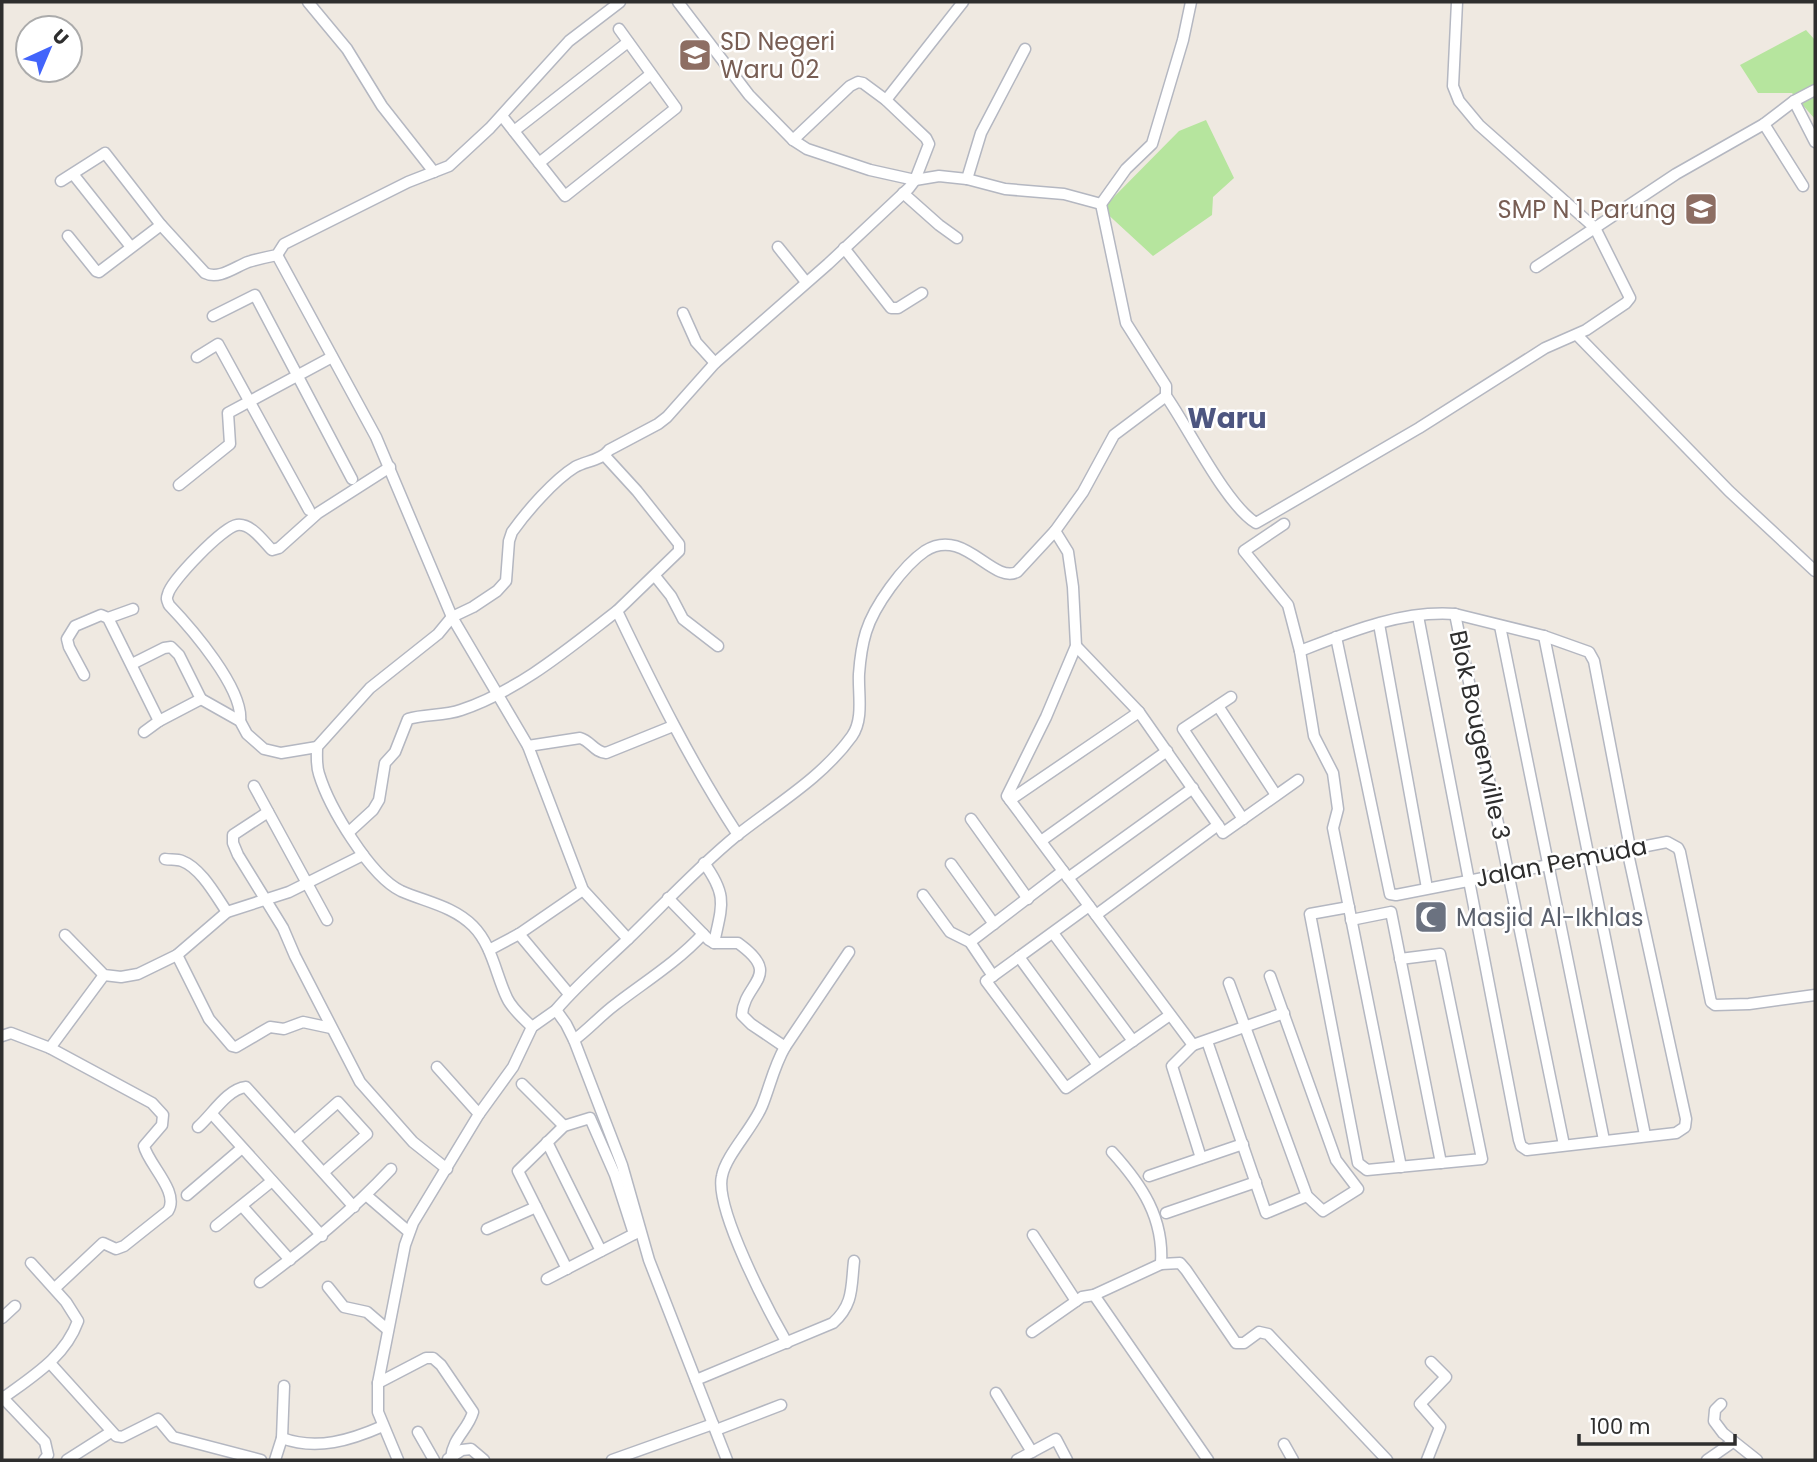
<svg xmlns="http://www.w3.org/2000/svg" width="1817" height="1462" viewBox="0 0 1817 1462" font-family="Poppins,sans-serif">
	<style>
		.green { fill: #b6e59e }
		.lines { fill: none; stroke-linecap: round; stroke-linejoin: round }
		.minor-casing { stroke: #b4b7c1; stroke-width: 13 }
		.minor { stroke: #fff; stroke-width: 10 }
		.labels { text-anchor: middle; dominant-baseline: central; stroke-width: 5; stroke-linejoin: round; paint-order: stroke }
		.education-label { font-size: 24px; fill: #785e54; stroke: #fff; text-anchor: start }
		.street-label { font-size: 24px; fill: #2e2e2e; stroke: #fff }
		.worship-label { font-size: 24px; fill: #5b616d; stroke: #fff; text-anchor: start }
		.quarter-label { font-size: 28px; font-weight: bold; fill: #4d5680; stroke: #fff }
	</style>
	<rect width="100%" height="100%" fill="#efe9e1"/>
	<g class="green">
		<path d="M1806,30L1815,40V119L1792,93H1758L1740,65Z"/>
		<path d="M1206,120L1234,178L1213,197L1212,215L1153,256L1102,209L1179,131Z"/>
	</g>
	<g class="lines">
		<defs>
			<g id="minor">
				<path d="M308,2L347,49L382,106L434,172"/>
				<path d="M678,2L749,95L793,140L807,149L870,170L915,180L939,176L967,179L1005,189L1064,194L1101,204"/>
				<path d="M1191,2L1183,40L1152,144L1126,169L1101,204L1126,323L1166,386V396C1188,427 1226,505 1256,523L1419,428L1545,348L1586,330L1626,303L1630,298L1595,228L1479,125L1459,101L1453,86L1457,2"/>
				<path d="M886,100L963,2"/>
				<path d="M1794,101L1815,142"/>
				<path d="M502,116L565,196L676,108L619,29"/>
				<path d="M1764,124L1803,186"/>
				<path d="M514,131L628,42"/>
				<path d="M539,163L651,74"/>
				<path d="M73,174L131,247"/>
				<path d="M967,179L981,133L1025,49"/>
				<path d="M61,181L105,153L161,225L205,273C219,280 235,267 248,262C258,259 267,257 277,255L284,244L408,182L449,166L490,128L569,41L620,2"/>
				<path d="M903,193L939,225L957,238"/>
				<path d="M68,236L96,271L99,272L161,225"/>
				<path d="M778,247L806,282"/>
				<path d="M844,248L891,308H898L922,293"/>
				<path d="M277,255L376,437L452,617L528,746L583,890L628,939"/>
				<path d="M1536,267L1676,174L1764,124L1794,101L1815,90"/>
				<path d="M683,313L696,342L715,363"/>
				<path d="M213,316L255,295L352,479"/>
				<path d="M1577,335L1729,491L1815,571"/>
				<path d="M197,357L218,344L309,510"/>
				<path d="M605,456L637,491L679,544V551L617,611C654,688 691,763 738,835"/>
				<path d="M179,485L230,444L228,413L332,357"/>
				<path d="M1284,524L1244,551L1288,605L1300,651L1314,736L1333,773L1338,809L1333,828L1401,1167"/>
				<path d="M1055,531L1068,552L1073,587L1076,646L1046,717L1007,796L1193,1045L1284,1013"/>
				<path d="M655,576L671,596L683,619L718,646"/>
				<path d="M1455,614L1564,1145"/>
				<path d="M1418,616L1519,1140L1521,1146L1527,1150L1676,1133L1685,1127L1686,1119L1627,849"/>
				<path d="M108,618L133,609"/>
				<path d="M1379,624L1427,888"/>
				<path d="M1500,626L1604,1140"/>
				<path d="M1544,636L1645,1135"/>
				<path d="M1336,637L1390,894L1396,895L1667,842L1678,848L1680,852L1711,1002L1715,1005L1749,1004L1815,995"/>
				<path d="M1076,646L1139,712L1218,825L1096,915"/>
				<path d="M1300,651C1349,632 1402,610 1455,614L1544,636L1589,652L1594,661L1630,848"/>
				<path d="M132,664L164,648L171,647L179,655L201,699L159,721"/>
				<path d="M84,675L69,647L67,639L75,626L101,615L108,618L159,721L144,732"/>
				<path d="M1231,697L1183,729L1243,819"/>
				<path d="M201,699L240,721L247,734L264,749L281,753L317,747"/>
				<path d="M1218,706L1276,795"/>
				<path d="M240,721C244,689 191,628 169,605C167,600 166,599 168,594C171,581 223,527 237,525C251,523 263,541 272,550L279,548L318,513L390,467"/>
				<path d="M528,746L580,738C591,741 594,752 606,753L673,726"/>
				<path d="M254,786L327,920"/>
				<path d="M1010,800L1139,712"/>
				<path d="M268,812L233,835V843L238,855L283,928L295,956L360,1082L413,1142L447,1169"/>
				<path d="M971,819L1028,899"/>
				<path d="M1218,825L1223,833L1298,780"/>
				<path d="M349,832L373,810L379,800L385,763L395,752L408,719C425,714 444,716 461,710C520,690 569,648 617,611"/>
				<path d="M1041,841L1167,751"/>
				<path d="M165,859C170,860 177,859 182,861C201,868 216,896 227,912"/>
				<path d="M704,863C728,896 722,905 714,943"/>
				<path d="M951,864L994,924"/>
				<path d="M1068,878L1193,788"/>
				<path d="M923,895L950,932L970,942L993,976"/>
				<path d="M668,898L709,940L714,943H738C784,976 744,982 742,1015L751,1024L785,1047L849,952"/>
				<path d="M1089,906L986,981L1066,1088L1170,1015"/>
				<path d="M1349,907L1310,914L1358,1163L1367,1170L1482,1159L1440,954L1400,959"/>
				<path d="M1351,920L1391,912L1441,1163"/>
				<path d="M1053,933L1133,1041"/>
				<path d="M519,934L569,994"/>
				<path d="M65,935L104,975L121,977L138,974L177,955L227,912L289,892L363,855"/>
				<path d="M970,942L1063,871"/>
				<path d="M489,950L519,934L583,890"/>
				<path d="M177,955L209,1019L232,1046L236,1047L270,1027L284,1029L303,1022L331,1028"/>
				<path d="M1019,957L1098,1065"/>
				<path d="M1229,983L1307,1196L1323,1211L1358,1189L1336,1160L1270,976"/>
				<path d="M556,1010L566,1024L574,1040L622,1165L649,1260L727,1460"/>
				<path d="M532,1027C523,1018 512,1009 507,998C496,975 492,945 473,926C453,906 426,902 401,891C370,876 329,807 319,774C316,765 317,757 317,747L370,688L438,634L452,617L473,607L497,591L506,581L509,541L512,532C527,511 554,480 575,467C586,461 602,460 609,450L658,424L667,417L715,363L828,264L909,188L915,180L929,144L926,138L886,100L863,83L858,82L850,86L793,140"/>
				<path d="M2,1036L11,1033L50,1048L152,1103L163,1115L162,1125L144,1146C148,1164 180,1192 168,1211L124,1246L116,1249L103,1243L55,1288"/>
				<path d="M574,1040C589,1029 601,1015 616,1004C646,981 677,962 703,934"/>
				<path d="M1207,1041L1266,1213L1307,1196"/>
				<path d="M1193,1045L1172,1066L1201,1158"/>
				<path d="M785,1047C774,1066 770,1086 762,1106C753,1128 726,1155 722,1176C714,1208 769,1312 787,1343"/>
				<path d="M50,1048L104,975"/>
				<path d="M437,1067L479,1114"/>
				<path d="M522,1084L564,1126"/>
				<path d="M212,1114L322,1236"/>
				<path d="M198,1127C212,1115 227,1089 246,1087L354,1207"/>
				<path d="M295,1140L338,1102L367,1134L324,1172"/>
				<path d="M547,1142L601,1251"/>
				<path d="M1112,1152C1142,1185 1164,1218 1161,1264"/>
				<path d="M1149,1176L1243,1144"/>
				<path d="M187,1195L242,1148"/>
				<path d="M366,1195L409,1232"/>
				<path d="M242,1206L290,1260"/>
				<path d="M1166,1213L1256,1182"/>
				<path d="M216,1226L272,1181"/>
				<path d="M487,1229L536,1207"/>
				<path d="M1033,1235L1076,1301"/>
				<path d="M567,1269L518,1171L564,1126L590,1118L615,1175L634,1234"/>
				<path d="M547,1279L638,1232"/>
				<path d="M260,1282C307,1247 351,1212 391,1169"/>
				<path d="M328,1287L344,1307L367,1312L388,1330"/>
				<path d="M1094,1295L1208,1460"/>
				<path d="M2,1318L15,1306"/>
				<path d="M1032,1332L1082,1297L1094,1295L1161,1264L1180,1263L1186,1270L1236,1343H1244L1259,1332L1268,1334L1387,1460"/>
				<path d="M50,1363L116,1436L122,1437L158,1419L173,1437L261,1460"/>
				<path d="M696,1380L833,1323C854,1304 851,1287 854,1261"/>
				<path d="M378,1383L426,1358H433L441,1365L473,1412C468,1430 453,1437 451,1458L453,1460"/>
				<path d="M996,1393L1032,1452"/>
				<path d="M2,1396L3,1398C33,1376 65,1357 78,1321L66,1302L31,1263"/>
				<path d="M3,1398L45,1442L48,1455L44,1460"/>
				<path d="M1721,1404L1715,1410L1714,1421L1723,1433L1757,1460"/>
				<path d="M716,1430L781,1405"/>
				<path d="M418,1432L434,1460"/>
				<path d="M282,1438L284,1386"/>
				<path d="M1284,1444L1293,1460"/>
				<path d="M448,1459L462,1450L471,1449L484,1460"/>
				<path d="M67,1460L111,1432"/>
				<path d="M275,1460L282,1438C317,1451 351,1440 383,1426"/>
				<path d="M398,1460L378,1412V1383L405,1245L413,1223L479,1114L513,1067L532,1027L556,1010C578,984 604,962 628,939C664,904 697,868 736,836C775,805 822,778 852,736C864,719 858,693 859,674C860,660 862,645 866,632C874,606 903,566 925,551C964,526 992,584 1017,572L1055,531L1083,492L1114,435L1166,396"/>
				<path d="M612,1460L713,1424"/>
				<path d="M1017,1460L1056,1439L1067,1460"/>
				<path d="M1427,1460L1440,1427L1420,1404L1446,1377L1431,1362"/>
				<path d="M1707,1460L1733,1442"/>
			</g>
		</defs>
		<use href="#minor" class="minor-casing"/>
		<use href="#minor" class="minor"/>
	</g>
	<defs>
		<symbol id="school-square" viewBox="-11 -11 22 22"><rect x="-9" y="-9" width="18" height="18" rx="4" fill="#8d6e63" stroke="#fff"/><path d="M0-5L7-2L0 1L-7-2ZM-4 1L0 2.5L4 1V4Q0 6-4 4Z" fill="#fff"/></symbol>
		<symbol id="mosque-square" viewBox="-11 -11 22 22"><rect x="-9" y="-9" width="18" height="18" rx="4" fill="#6b7280" stroke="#fff"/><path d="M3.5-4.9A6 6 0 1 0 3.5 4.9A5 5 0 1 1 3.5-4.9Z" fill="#fff"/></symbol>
	</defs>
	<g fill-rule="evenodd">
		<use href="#school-square" x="676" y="36" width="38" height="38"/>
		<use href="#school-square" x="1682" y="190" width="38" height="38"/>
		<use href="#mosque-square" x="1412" y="898" width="38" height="38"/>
	</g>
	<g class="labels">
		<g class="education-label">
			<text x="720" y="41">SD Negeri<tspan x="720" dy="28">Waru 02</tspan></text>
			<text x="1676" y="209" text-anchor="end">SMP N 1 Parung</text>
		</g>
		<g class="street-label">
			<text transform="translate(1480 735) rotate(78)">Blok Bougenville 3</text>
			<text transform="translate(1561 862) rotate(-11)">Jalan Pemuda</text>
		</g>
		<g class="worship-label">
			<text x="1456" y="917">Masjid Al-Ikhlas</text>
		</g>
		<g class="quarter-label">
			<text x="1227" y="418">Waru</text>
		</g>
	</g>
	<rect width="1817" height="1462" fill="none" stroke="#2e2e2e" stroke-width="7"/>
	<g transform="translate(49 49) rotate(44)"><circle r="33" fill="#ffffff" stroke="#ababab" stroke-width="2"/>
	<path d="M0-5L12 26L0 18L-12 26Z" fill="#4264fb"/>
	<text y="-10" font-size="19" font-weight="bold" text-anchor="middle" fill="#2e2e2e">U</text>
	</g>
	<path d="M1579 1434v10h156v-10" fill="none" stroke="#2e2e2e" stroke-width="3.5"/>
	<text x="1590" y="1434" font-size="21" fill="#2e2e2e" stroke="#ffffff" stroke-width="5" paint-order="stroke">100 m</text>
</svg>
